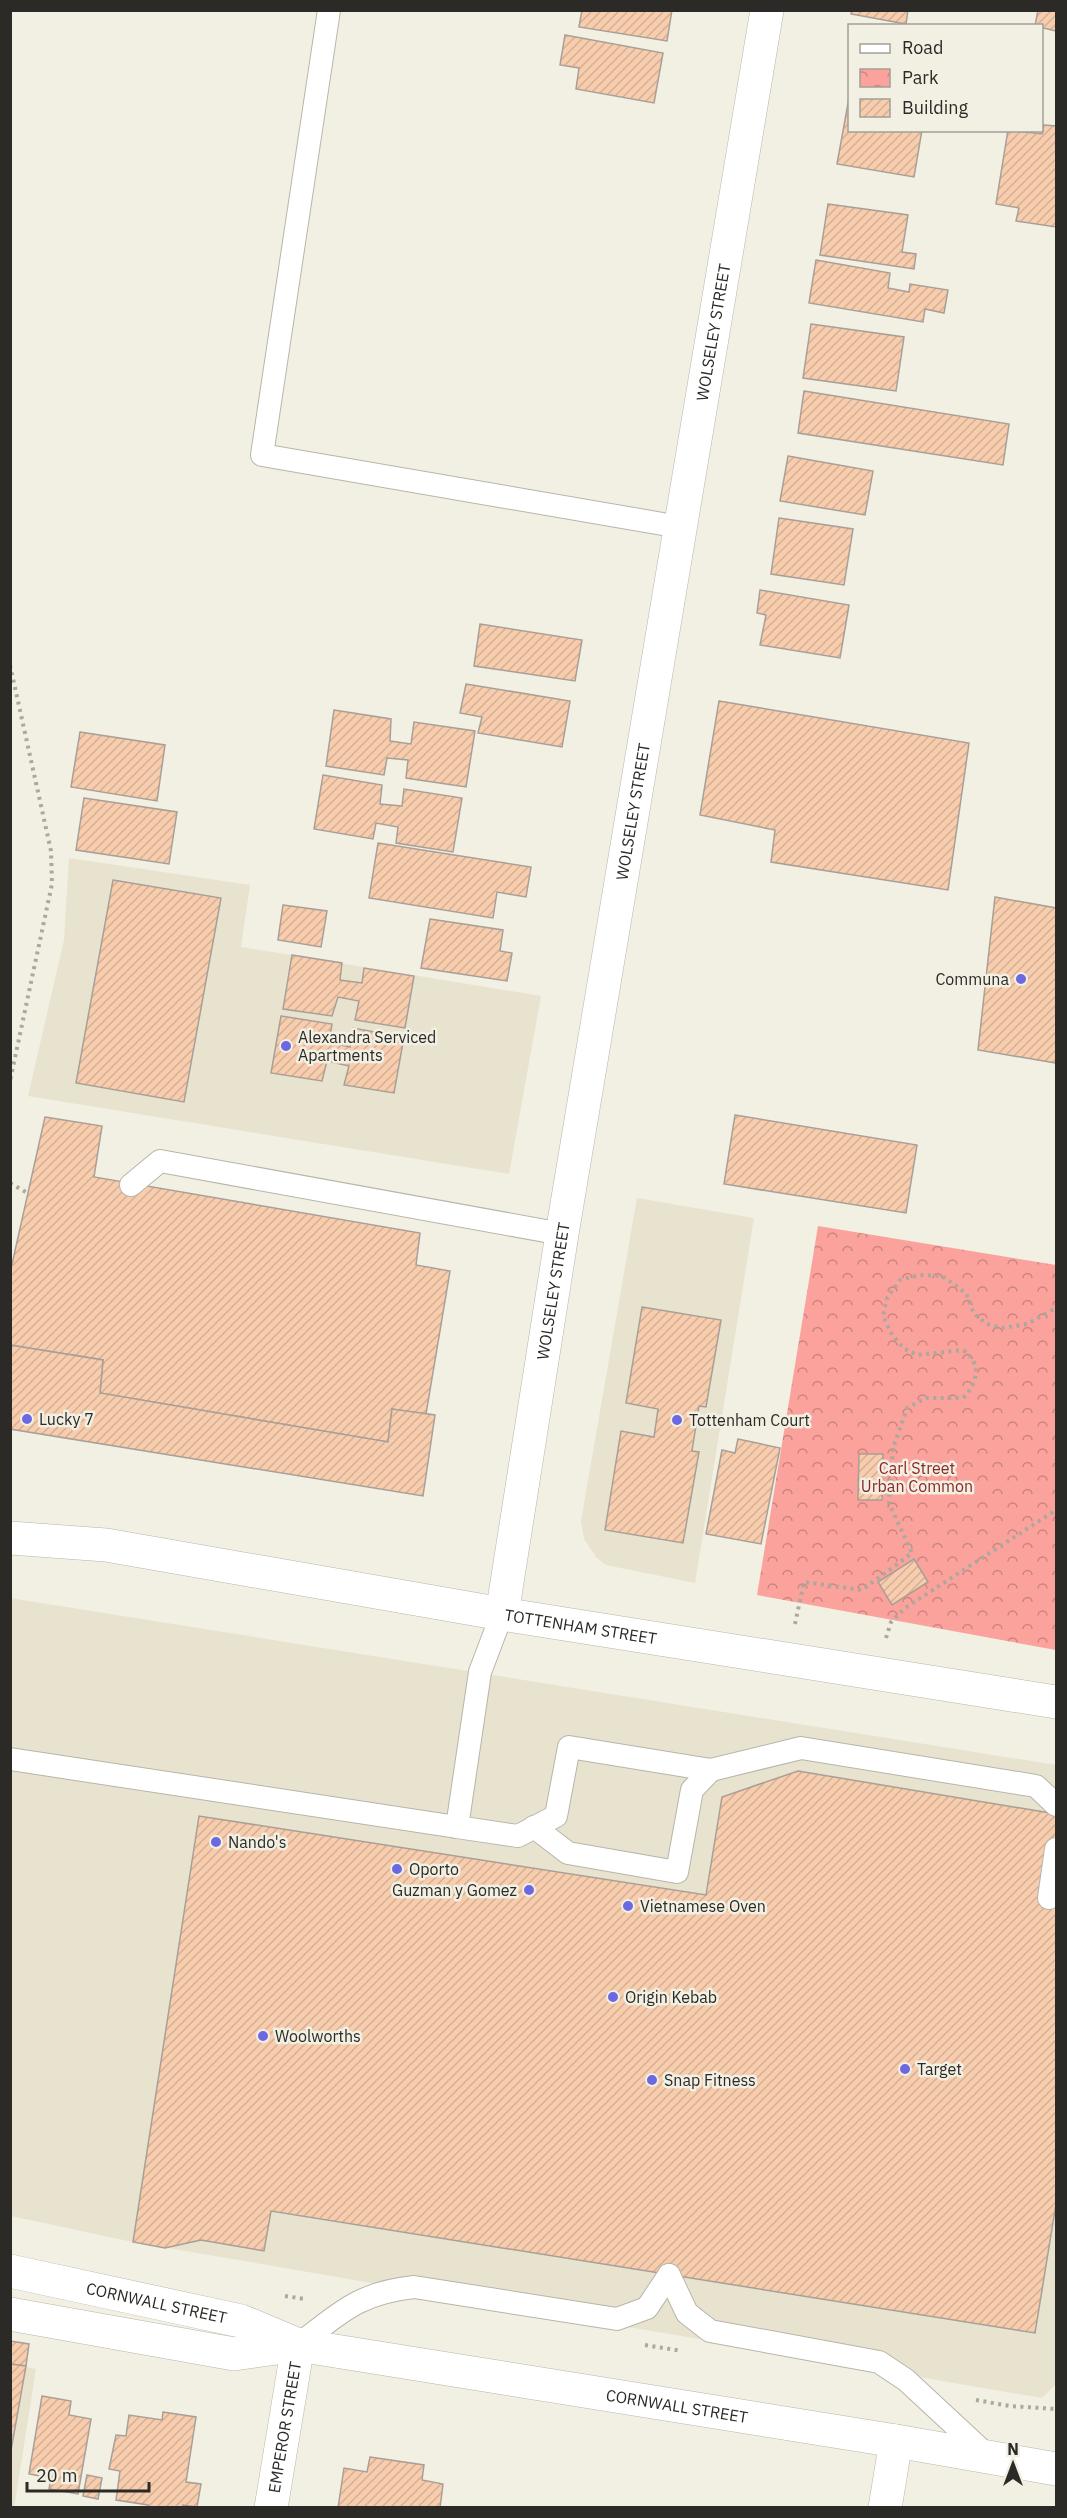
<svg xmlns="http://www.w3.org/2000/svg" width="1067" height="2518" viewBox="0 0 1067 2518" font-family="'IBM Plex Sans',sans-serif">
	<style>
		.built { fill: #e8e3cf }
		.park { fill: url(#park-crowns) }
		.building { fill: url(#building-hatch); stroke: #a99f97; stroke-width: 1.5 }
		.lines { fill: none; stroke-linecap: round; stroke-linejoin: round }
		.service-casing { stroke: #b8b5aa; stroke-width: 24 }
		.minor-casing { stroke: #b8b5aa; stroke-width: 34 }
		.secondary-casing { stroke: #b8b5aa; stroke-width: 34 }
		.path { stroke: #aba99f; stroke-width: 4; stroke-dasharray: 3 4.5; stroke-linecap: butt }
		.service { stroke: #fff; stroke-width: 22 }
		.minor { stroke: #fff; stroke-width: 33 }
		.secondary { stroke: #fff; stroke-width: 33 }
		.poi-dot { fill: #6c68e1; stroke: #f2efe3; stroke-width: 2 }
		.labels { text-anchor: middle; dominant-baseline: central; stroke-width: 5; stroke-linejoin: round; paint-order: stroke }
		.street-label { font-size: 16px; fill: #2b2a26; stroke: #f2efe3 }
		.poi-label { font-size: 16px; fill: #2b2a26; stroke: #f2efe3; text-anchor: start }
		.park-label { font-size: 16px; fill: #8c2727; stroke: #f2efe3 }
	</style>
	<defs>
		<pattern id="park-crowns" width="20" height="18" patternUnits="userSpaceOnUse" patternTransform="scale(1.5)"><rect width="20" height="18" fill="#faa29b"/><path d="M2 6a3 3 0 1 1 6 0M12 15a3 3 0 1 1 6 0" fill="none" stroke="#cb847e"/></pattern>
		<pattern id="building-hatch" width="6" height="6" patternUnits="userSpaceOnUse" patternTransform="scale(1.5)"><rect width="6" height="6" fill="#f7cdad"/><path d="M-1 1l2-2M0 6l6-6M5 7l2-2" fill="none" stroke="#d4b095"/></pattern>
	</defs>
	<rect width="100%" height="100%" fill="#f2efe3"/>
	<g class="built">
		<path d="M69,858L250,885L241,947L541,996L509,1174L28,1096L64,940Z"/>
		<path d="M637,1198L754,1218L695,1583L606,1565L596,1557L584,1539L581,1521Z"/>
		<path d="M10,1598L1056,1765V2384L1042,2398L133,2242L11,2216Z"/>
		<path d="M10,2364L36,2369L14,2508L10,2507Z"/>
	</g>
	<path class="park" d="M818,1226L1056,1265V1650L757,1595Z"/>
	<g class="building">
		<path d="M582,10H672L667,41L579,27Z"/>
		<path d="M852,10H908L906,24L851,14Z"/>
		<path d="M1038,10H1056V31L1035,26Z"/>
		<path d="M565,35L663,53L654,103L576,89L579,68L560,65Z"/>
		<path d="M849,98L850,130H922L914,177L837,164Z"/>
		<path d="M1044,125L1056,126V227L1016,221L1019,208L996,204L1008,130L1042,134Z"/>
		<path d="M828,204L908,215L902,252L916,254L914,269L820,255Z"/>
		<path d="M816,260L890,273L888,288L909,292L910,284L948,290L944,313L925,309L923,322L809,303Z"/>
		<path d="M811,324L904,337L896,391L803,378Z"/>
		<path d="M804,391L1009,424L1003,465L798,433Z"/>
		<path d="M788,456L873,471L865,515L780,501Z"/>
		<path d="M779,518L853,529L844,585L771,574Z"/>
		<path d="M760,590L849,605L840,658L760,645L766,615L757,613Z"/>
		<path d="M480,624L582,640L575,681L474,666Z"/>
		<path d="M466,684L570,701L562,747L478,733L482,717L460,713Z"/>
		<path d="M719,701L969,743L948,890L771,862L775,830L700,815Z"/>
		<path d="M334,710L391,719L390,741L411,744L414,722L475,731L466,787L406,778L408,760L387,758L384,775L326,766Z"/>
		<path d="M80,732L165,745L157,801L71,787Z"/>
		<path d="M323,775L382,785L380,804L402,806L404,789L462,798L453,852L396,843L398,827L376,823L373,839L314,829Z"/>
		<path d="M84,798L177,812L169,864L76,850Z"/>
		<path d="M378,843L531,867L526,897L497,892L493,918L369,898Z"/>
		<path d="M113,880L221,898L184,1102L76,1083Z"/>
		<path d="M995,897L1056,908V1063L978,1050Z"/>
		<path d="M283,905L327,911L321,947L278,940Z"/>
		<path d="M430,919L503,930L500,951L512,953L507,981L421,968Z"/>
		<path d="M292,955L342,963L340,980L362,983L364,968L414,976L405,1028L355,1020L359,1001L338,997L332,1016L283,1009Z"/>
		<path d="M281,1016L332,1024L329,1042L350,1047L353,1028L404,1037L394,1093L344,1085L349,1066L327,1061L322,1081L271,1073Z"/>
		<path d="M735,1115L917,1145L906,1213L724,1184Z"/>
		<path d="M45,1117L102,1126L94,1177L420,1233L416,1265L450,1271L426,1414L392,1409L388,1442L100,1393L103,1360L10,1345V1273Z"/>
		<path d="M642,1307L721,1320L706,1407L699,1406L692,1451L699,1452L683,1543L605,1530L621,1431L654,1437L658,1409L626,1403Z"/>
		<path d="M10,1345L103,1360L100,1393L388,1442L392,1409L435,1415L423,1496L10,1429Z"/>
		<path d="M738,1439L780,1448L761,1544L706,1534L722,1450L735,1453Z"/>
		<path d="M859,1454H883L882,1500H858Z"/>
		<path d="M914,1559L928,1582L892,1605L878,1582Z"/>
		<path d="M798,1771L1056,1814V2204L1035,2333L271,2211L264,2251L201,2240L165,2248L133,2242L199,1816L706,1895L722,1797Z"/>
		<path d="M10,2341L29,2344L26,2366L10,2364Z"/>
		<path d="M10,2364L26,2366L10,2456Z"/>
		<path d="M42,2396L71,2401L69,2415L91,2419L78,2494L49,2489L51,2478L29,2474Z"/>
		<path d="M163,2412L196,2417L186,2482L201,2484L197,2507L183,2505V2508H148V2505L116,2500L120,2471L109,2469L116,2435L126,2436L129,2415L162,2420Z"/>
		<path d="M370,2457L424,2465L422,2480L443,2484L440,2508H338L344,2468L367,2472Z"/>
		<path d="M87,2475L102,2478L98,2499L83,2496Z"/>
	</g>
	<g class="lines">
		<defs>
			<g id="service">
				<path d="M329,10L262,455L680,527"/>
				<path d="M131,1185L160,1161L562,1234"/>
				<path d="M10,1759L457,1827L480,1672L502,1614"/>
				<path d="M457,1827L518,1836L556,1816L569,1747L711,1770L801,1748L1036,1786L1056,1805"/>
				<path d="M534,1827L568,1853L677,1872L692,1790L711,1770"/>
				<path d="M1049,1898L1056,1849"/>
				<path d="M669,2275L687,2313L710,2331L879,2362L906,2380L989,2457"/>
				<path d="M298,2345C340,2313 358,2293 414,2287L617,2319L647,2308L669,2275"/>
			</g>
			<g id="minor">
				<path id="s1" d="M10,1538L106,1545L502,1614L1056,1702"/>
				<path id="s2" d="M502,1614L562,1234L767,10"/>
				<path id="s3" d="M271,2508L298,2345"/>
				<path d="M885,2508L896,2441"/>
			</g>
			<g id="secondary">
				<path id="s4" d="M10,2271L241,2321L298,2345L896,2441L1056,2469"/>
				<path d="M10,2314L234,2354L298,2345"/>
			</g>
		</defs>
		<use href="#service" class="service-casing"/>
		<use href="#minor" class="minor-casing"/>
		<use href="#secondary" class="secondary-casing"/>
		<g class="path">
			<path d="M10,665L51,851L52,884L10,1081"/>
			<path d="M10,1183L29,1194"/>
			<path d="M795,1624L804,1582L862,1590L912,1553L889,1503L893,1448L907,1408L926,1398H963C978,1383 982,1363 963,1350L917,1355L903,1348L891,1333L883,1316L887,1298L900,1280L920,1275L942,1276L966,1293L974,1314L987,1324L1002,1328L1027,1324L1056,1308"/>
			<path d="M886,1638L891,1622L905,1608L1056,1510"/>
			<path d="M285,2296L305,2299"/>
			<path d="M645,2345L682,2351"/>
			<path d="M976,2400L1010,2406L1056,2409"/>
		</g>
		<use href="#service" class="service"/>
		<use href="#minor" class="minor"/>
		<use href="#secondary" class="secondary"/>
	</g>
	<g class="poi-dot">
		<circle cx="1021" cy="979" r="6"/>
		<circle cx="286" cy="1046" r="6"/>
		<circle cx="27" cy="1419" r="6"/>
		<circle cx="677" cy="1420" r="6"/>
		<circle cx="216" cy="1842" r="6"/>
		<circle cx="397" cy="1869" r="6"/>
		<circle cx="529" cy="1890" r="6"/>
		<circle cx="628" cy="1906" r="6"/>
		<circle cx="613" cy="1997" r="6"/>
		<circle cx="263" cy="2036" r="6"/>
		<circle cx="905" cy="2069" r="6"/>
		<circle cx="652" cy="2080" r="6"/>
	</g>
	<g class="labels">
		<g class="street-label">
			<text stroke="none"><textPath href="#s2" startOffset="1299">WOLSELEY STREET</textPath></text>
			<text stroke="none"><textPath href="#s2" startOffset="813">WOLSELEY STREET</textPath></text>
			<text stroke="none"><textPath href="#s2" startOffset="327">WOLSELEY STREET</textPath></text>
			<text stroke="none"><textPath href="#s1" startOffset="578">TOTTENHAM STREET</textPath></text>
			<text stroke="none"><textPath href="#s4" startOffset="150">CORNWALL STREET</textPath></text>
			<text stroke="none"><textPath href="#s4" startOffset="682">CORNWALL STREET</textPath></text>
			<text stroke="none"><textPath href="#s3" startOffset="82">EMPEROR STREET</textPath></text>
		</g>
		<g class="poi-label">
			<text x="1009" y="979" text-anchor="end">Communa</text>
			<text x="298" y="1037">Alexandra Serviced<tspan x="298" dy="18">Apartments</tspan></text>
			<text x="39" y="1419">Lucky 7</text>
			<text x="689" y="1420">Tottenham Court</text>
			<text x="228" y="1842">Nando's</text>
			<text x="409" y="1869">Oporto</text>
			<text x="517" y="1890" text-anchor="end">Guzman y Gomez</text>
			<text x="640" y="1906">Vietnamese Oven</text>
			<text x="625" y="1997">Origin Kebab</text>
			<text x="275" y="2036">Woolworths</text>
			<text x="917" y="2069">Target</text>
			<text x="664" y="2080">Snap Fitness</text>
		</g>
		<g class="park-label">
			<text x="917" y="1468">Carl Street<tspan x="917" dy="18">Urban Common</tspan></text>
		</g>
	</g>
	<rect width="1067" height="2518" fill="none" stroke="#2b2a26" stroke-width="24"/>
	<rect x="848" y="24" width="195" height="108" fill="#f2efe3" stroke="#a2a097" stroke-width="1.5"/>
	<rect x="860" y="44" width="30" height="9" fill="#ffffff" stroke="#a2a097" stroke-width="1.5"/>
	<text x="902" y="54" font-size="18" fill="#2b2a26">Road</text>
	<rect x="860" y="69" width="30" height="18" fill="url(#park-crowns)" stroke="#a2a097" stroke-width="1.5"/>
	<text x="902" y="84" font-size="18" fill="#2b2a26">Park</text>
	<rect x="860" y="99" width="30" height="18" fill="url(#building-hatch)" stroke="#a2a097" stroke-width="1.5"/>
	<text x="902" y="114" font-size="18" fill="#2b2a26">Building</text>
	<g transform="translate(1013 2464)" stroke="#f2efe3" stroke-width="4.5" paint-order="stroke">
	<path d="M0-4.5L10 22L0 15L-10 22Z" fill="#2b2a26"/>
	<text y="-9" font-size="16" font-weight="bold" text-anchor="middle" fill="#2b2a26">N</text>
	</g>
	<path d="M27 2482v9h122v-9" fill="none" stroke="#2b2a26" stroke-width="3"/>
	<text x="36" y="2482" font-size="18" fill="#2b2a26" stroke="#f2efe3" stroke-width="4.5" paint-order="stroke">20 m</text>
</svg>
